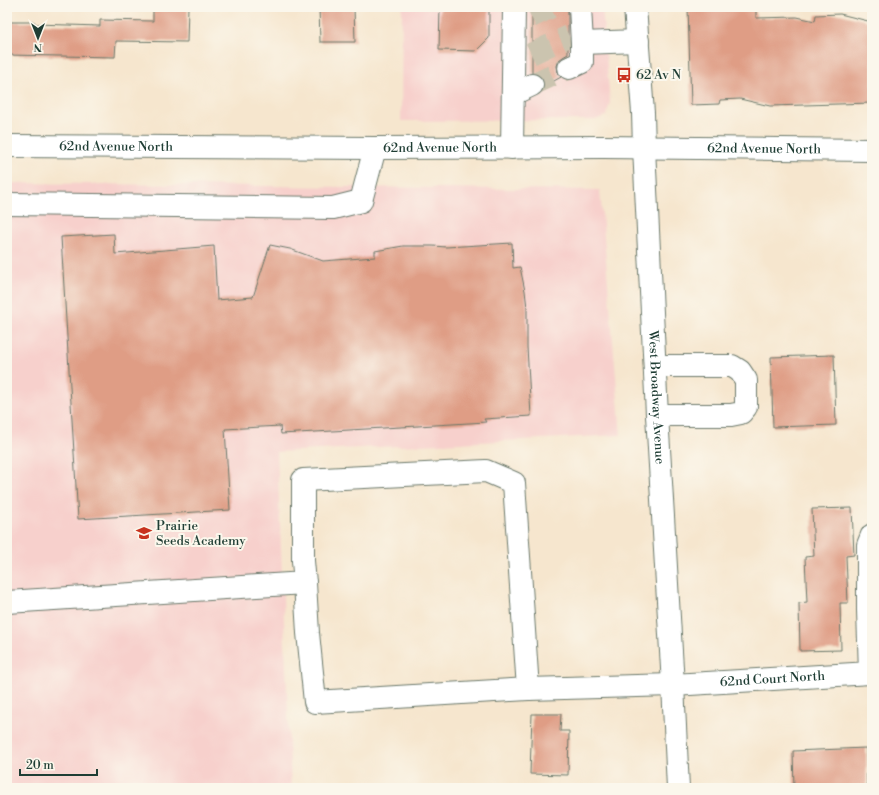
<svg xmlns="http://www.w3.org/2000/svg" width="879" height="795" viewBox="0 0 879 795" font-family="'Libre Bodoni',serif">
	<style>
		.built { fill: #f7d0cc }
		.building { fill: #df9d85 }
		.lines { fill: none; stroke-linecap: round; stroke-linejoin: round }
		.minor-tunnel { stroke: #cbc4af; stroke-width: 22; stroke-dasharray: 22 11; stroke-linecap: butt }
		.minor-casing { stroke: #6a786a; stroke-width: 24 }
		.minor { stroke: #fff; stroke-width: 22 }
		.labels { text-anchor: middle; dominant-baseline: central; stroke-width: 4; stroke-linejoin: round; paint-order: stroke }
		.poi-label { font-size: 13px; fill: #1f3d34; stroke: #fbf7ec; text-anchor: start }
		.street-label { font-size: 13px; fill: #1f3d34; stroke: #fbf7ec }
	</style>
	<rect width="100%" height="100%" fill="#fbf7ec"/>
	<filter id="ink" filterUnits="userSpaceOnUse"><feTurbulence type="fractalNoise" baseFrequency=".025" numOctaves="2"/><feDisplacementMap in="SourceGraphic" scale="8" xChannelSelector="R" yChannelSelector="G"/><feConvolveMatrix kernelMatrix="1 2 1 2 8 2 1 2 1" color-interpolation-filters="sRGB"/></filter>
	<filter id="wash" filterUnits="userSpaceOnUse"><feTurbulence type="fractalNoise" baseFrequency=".012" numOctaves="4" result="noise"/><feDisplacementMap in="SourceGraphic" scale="16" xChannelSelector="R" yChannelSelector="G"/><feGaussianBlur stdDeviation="0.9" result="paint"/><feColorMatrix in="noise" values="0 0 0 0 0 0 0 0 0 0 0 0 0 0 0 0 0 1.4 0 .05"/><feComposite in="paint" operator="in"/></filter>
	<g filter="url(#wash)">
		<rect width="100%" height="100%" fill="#f6e6ce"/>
		<g class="built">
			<path d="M402,7H602L610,103L606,116L595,120L401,121Z"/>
			<path d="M7,183L600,190L621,435L277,452L291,788H7Z"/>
		</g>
		<g id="blocks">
			<g class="building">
				<path d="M153,7H188L187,42L116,41L115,57L7,55V22H35V24L100,26V20L153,21Z"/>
				<path d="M319,7H354L355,42H320Z"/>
				<path d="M440,7H489V38L476,51L439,50Z"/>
				<path d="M532,7H568V54L563,57L559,60L557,66L558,73L561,77L545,86L543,79L539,75L532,73Z"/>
				<path d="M688,7H756V18L797,17L815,21L816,15L840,14L872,22V103L770,106L740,99L720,100L719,104L691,105Z"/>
				<path d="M114,234L115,254L214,246L217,300L253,297L270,245L290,249L323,261L375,257V251L403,246H433L446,247L512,243L513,268L520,267L525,291L527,308V347L531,416L484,419L486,422L281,434L280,426L225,429L230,510L78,519L61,237Z"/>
				<path d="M834,355L836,425L773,427L771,357Z"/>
				<path d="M852,508L854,555L846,556L848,603H840L841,650L800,651L799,603L807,602L805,557L814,556L812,509Z"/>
				<path d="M532,714H561L560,731H569L568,775L530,774Z"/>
				<path d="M866,748L867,788H794L793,751Z"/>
			</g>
		</g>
	</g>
	<g filter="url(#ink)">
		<use href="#blocks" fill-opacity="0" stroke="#6a786a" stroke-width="1"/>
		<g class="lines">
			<g class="minor-tunnel">
				<path d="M531,17L552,7"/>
				<path d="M531,54L569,36"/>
				<path d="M532,85L569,68"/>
			</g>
			<defs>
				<g id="minor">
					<path d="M580,7L582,43L638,41"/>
					<path id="s1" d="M635,7L643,113L644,148L657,415L673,685L678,788"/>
					<path d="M569,68L582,62V43"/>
					<path d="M513,94L532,85"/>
					<path id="s2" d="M7,146L375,148L603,147L872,150"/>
					<path d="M512,148L514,7"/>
					<path d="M7,204L333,208L361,201L375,148"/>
					<path d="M655,366H732L740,371L746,380V407L741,413L731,415H657"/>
					<path d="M872,535L868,545V610L870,673H872"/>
					<path d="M305,583L303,561V480L486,471L514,483L528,689"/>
					<path id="s3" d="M7,602L305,583L308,633L315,702L528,689L673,685L870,673"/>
				</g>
			</defs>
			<use href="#minor" class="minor-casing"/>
			<use href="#minor" class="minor"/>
		</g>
	</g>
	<defs>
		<symbol id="bus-bare" viewBox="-9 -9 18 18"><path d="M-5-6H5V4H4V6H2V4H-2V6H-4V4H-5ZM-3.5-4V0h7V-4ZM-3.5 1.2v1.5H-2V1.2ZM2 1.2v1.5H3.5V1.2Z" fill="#c8321e" stroke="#fbf7ec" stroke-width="2.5" paint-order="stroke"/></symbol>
		<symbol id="school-bare" viewBox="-9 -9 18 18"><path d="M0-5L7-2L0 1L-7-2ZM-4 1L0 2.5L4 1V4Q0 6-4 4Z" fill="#c8321e" stroke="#fbf7ec" stroke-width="2.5" paint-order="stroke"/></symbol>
	</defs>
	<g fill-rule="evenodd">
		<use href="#bus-bare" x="613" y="64" width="22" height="22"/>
		<use href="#school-bare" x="133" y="522" width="22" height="22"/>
	</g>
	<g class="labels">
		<g class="poi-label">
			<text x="636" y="75">62 Av N</text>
			<text x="156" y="526">Prairie<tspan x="156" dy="15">Seeds Academy</tspan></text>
		</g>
		<g class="street-label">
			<text stroke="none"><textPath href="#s2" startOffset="109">62nd Avenue North</textPath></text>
			<text stroke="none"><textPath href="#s2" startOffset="433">62nd Avenue North</textPath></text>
			<text stroke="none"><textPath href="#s2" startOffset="757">62nd Avenue North</textPath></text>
			<text stroke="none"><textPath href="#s1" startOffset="391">West Broadway Avenue</textPath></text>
			<text stroke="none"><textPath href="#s3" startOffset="876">62nd Court North</textPath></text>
		</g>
	</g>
	<rect width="879" height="795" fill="none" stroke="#fbf7ec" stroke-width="24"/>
	<g transform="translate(38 38) rotate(180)" stroke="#fbf7ec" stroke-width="3" paint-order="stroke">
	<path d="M0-3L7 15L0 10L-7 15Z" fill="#1f3d34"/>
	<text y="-6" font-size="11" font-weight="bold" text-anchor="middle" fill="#1f3d34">N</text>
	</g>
	<path d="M20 769v6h77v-6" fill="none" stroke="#1f3d34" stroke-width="2"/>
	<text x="26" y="769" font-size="12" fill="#1f3d34" stroke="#fbf7ec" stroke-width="3" paint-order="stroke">20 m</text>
</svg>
